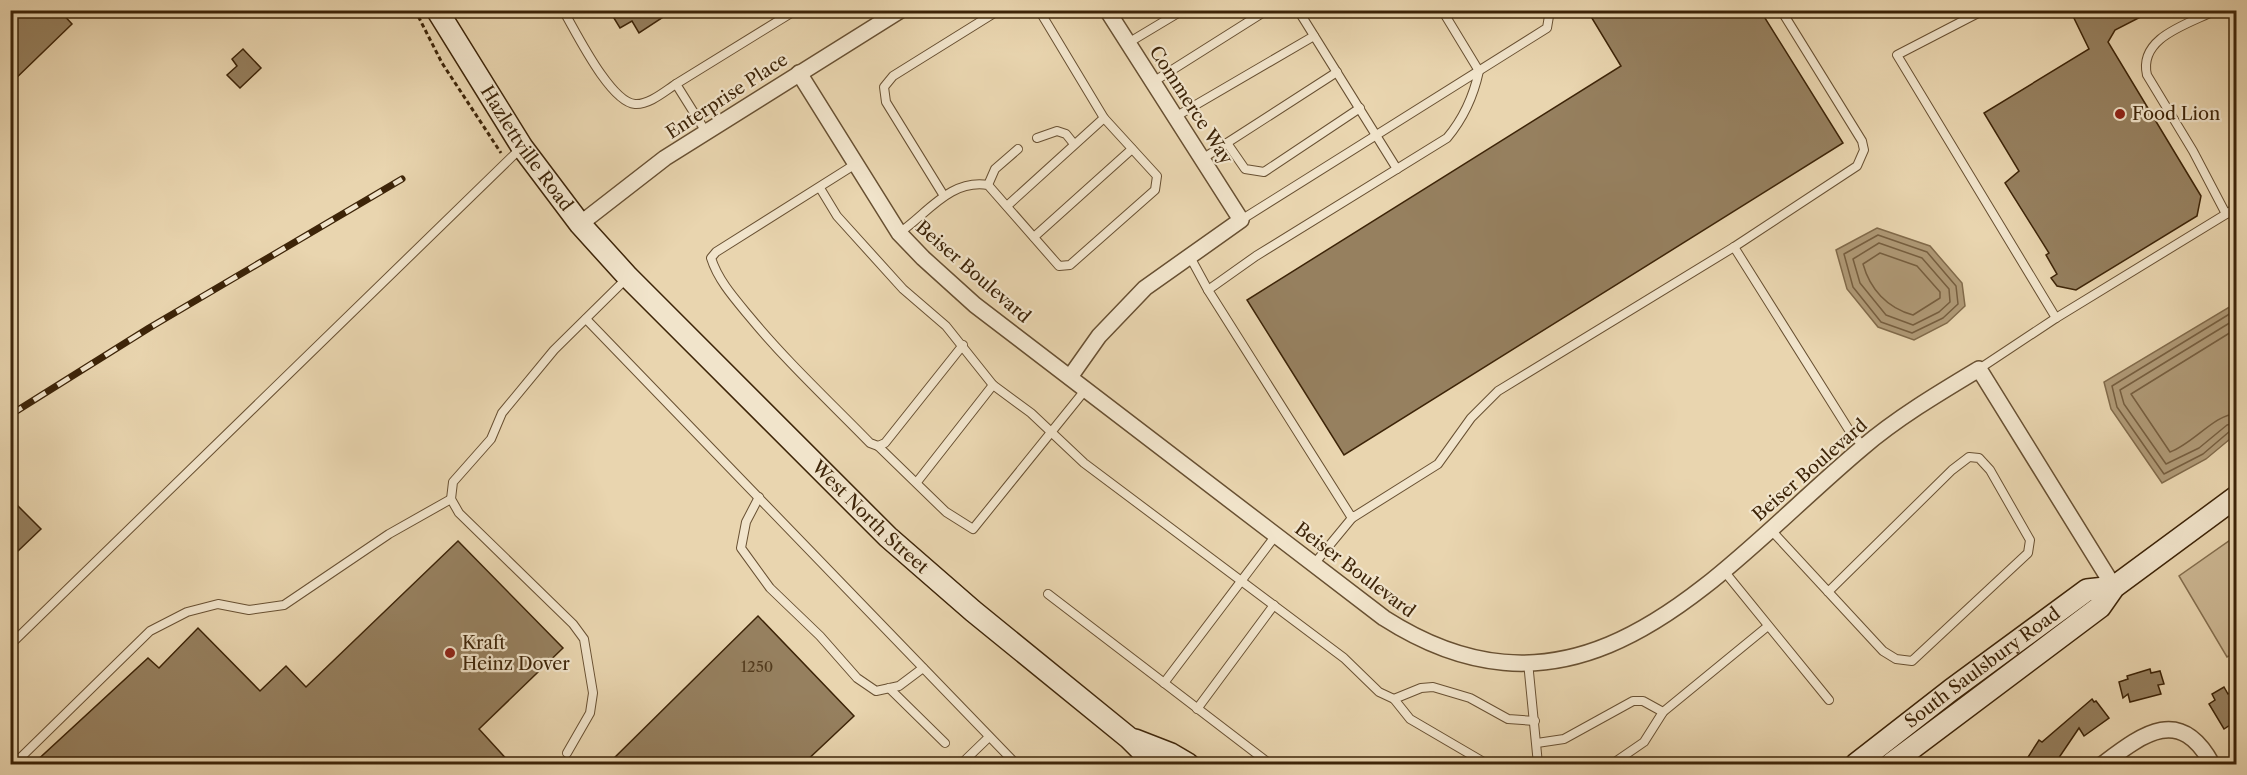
<svg xmlns="http://www.w3.org/2000/svg" width="2247" height="775" viewBox="0 0 2247 775" font-family="'Libre Caslon Text',serif">
	<style>
		.green { fill: #ccb793; stroke: #846e4e; stroke-width: 1.5 }
		.water { fill: #af9976; stroke: #816a4a; stroke-width: 1.5 }
		.lines { fill: none; stroke-linecap: round; stroke-linejoin: round }
		.shore { stroke: #765e3f; stroke-width: 1.5 }
		.building { fill: #96805f; stroke: #3d2408; stroke-width: 1.5 }
		.service-casing { stroke: #685032; stroke-width: 10 }
		.minor-casing { stroke: #685032; stroke-width: 18 }
		.secondary-casing { stroke: #3d2408; stroke-width: 24 }
		.path { stroke: #3d2408; stroke-width: 3; stroke-dasharray: 4.5 3; stroke-linecap: butt }
		.service { stroke: #f1e4cb; stroke-width: 8 }
		.minor { stroke: #f1e4cb; stroke-width: 15 }
		.secondary { stroke: #f1e4cb; stroke-width: 21 }
		.rail-casing { stroke: #3d2408; stroke-width: 7 }
		.rail { stroke: #f1e4cb; stroke-width: 4.5; stroke-dasharray: 14; stroke-linecap: butt }
		.poi-dot { fill: #8f2418; stroke: #f1e4cb; stroke-width: 2 }
		.labels { text-anchor: middle; dominant-baseline: central; stroke-width: 4.5; stroke-linejoin: round; paint-order: stroke }
		.number-label { font-size: 15px; fill: #533b1e }
		.street-label { font-size: 18px; fill: #3d2408; stroke: #f1e4cb }
		.poi-label { font-size: 18px; fill: #3d2408; stroke: #f1e4cb; text-anchor: start }
	</style>
	<rect width="100%" height="100%" fill="#e9d5af"/>
	<filter id="stains"><feTurbulence type="fractalNoise" baseFrequency=".00333" numOctaves="4"/><feColorMatrix values="0 0 0 0 .2 0 0 0 0 .09 0 0 0 0 .02 0 0 0 .5 -.17"/></filter>
	<radialGradient id="worn" r=".72"><stop offset=".6" stop-color="#630" stop-opacity="0"/><stop offset="1" stop-color="#630" stop-opacity=".3"/></radialGradient>
	<path class="green" d="M2236,536V652L2227,657L2179,576Z"/>
	<g class="water">
		<path d="M1877,228L1930,246L1962,283L1965,306L1947,323L1914,340L1878,327L1847,289L1836,250Z"/>
		<path d="M2236,303V434L2206,459L2162,483L2111,409L2104,382Z"/>
	</g>
	<g class="lines">
		<g class="shore">
			<path d="M1878,235L1927,252L1956,286L1958,304L1943,318L1912,333L1881,322L1853,287L1844,254Z"/>
			<path d="M1879,243L1922,258L1949,289L1950,302L1939,312L1913,325L1886,315L1860,283L1853,259Z"/>
			<path d="M1880,253L1917,266L1940,292V298L1913,315C1887,308 1870,289 1863,264Z"/>
			<path d="M2236,310L2112,386L2117,407L2164,474L2203,454L2230,431L2236,430"/>
			<path d="M2236,319L2120,390L2124,404L2166,464L2199,448L2227,425L2236,423"/>
			<path d="M2236,329L2131,394L2170,452C2193,444 2215,414 2236,414"/>
		</g>
	</g>
	<g class="building">
		<path d="M10,10H59L72,24L10,84Z"/>
		<path d="M609,10H674L639,33L632,21L620,28Z"/>
		<path d="M1587,10H1760L1843,143L1344,455L1247,300L1621,66Z"/>
		<path d="M2070,10H2154L2115,30L2108,42L2201,196L2197,216L2076,290L2057,286L2051,278L2057,274L2046,255L2049,253L2005,183L2019,171L1984,113L2089,49Z"/>
		<path d="M243,49L261,68L240,88L227,75L237,66L232,59Z"/>
		<path d="M10,498L41,529L18,551L10,543Z"/>
		<path d="M458,541L563,648L479,729L512,765H32L148,658L159,668L198,628L260,691L286,666L306,687Z"/>
		<path d="M758,616L854,716L802,765H607Z"/>
		<path d="M2150,669L2151,673L2160,671L2164,684L2158,685L2161,694L2130,702L2128,694L2123,698L2119,682L2128,679L2127,676Z"/>
		<path d="M2224,687L2228,694L2232,691L2236,698V721L2224,729L2209,704L2215,700L2212,694Z"/>
		<path d="M2092,699L2094,702L2096,701L2109,718L2084,736L2079,728L2054,765H2023L2039,740L2042,742Z"/>
	</g>
	<g class="lines">
		<defs>
			<g id="service">
				<path d="M563,10C576,32 610,102 635,104C649,105 665,91 676,84"/>
				<path d="M1298,10L1397,169"/>
				<path d="M1442,10L1479,71C1474,94 1463,119 1447,138L1256,256L1208,290L1352,518L1438,464L1471,418L1498,391L1734,247L1857,166L1864,150L1862,141L1781,10"/>
				<path d="M1984,10L1897,55L2056,318"/>
				<path d="M2216,10C2189,24 2138,37 2147,75L2193,151L2226,214"/>
				<path d="M1128,43L1183,10"/>
				<path d="M1153,82L1267,10"/>
				<path d="M1175,117L1314,36"/>
				<path d="M706,132L676,84L796,10"/>
				<path d="M1037,138L1057,131L1066,134L1074,144"/>
				<path d="M1227,143L1245,169L1264,172L1360,108"/>
				<path d="M1202,159L1337,72"/>
				<path d="M854,165L716,252L711,258C718,280 734,298 749,316C786,361 829,401 870,443L878,446L885,443L963,345"/>
				<path d="M988,185L995,169L1018,149"/>
				<path d="M820,188L837,216L903,289L946,326L993,385L1031,413L1084,463L1344,658L1379,692L1394,699L1410,719L1487,764"/>
				<path d="M944,196L886,102L884,87L893,76L999,10"/>
				<path d="M1007,206L1104,118"/>
				<path d="M1241,220L1547,28L1549,16L1545,10"/>
				<path d="M899,233C928,213 950,179 988,185L1059,266L1070,265L1155,190L1157,176L1104,118L1039,10"/>
				<path d="M1034,237L1132,149"/>
				<path d="M1734,247L1849,430L1863,446"/>
				<path d="M1189,255L1208,290"/>
				<path d="M586,319L1016,764"/>
				<path d="M1979,369L2056,318L2236,208"/>
				<path d="M878,446L946,512L973,529L1086,389"/>
				<path d="M917,482L993,385"/>
				<path d="M759,497L746,522L741,548L770,588L820,636L857,678L876,691L899,686L923,668"/>
				<path d="M1771,530L1883,651L1896,659L1912,661L2028,553L2030,540L1990,470L1979,458L1969,457L1952,470L1828,592"/>
				<path d="M1314,564L1352,518"/>
				<path d="M1724,571L1829,700"/>
				<path d="M1048,594L1270,764"/>
				<path d="M10,645L521,148"/>
				<path d="M1528,662L1538,764"/>
				<path d="M1164,683L1276,535"/>
				<path d="M889,688L945,743"/>
				<path d="M1394,699L1421,688L1433,687L1470,698L1508,719L1535,721"/>
				<path d="M1197,709L1274,605"/>
				<path d="M1537,743L1564,739L1633,701H1643L1663,712"/>
				<path d="M567,753L590,713L593,693L584,639L573,624L459,513L451,499L453,482L491,439L502,413L554,350L627,278"/>
				<path d="M14,764L150,631L187,612L218,604L249,610L284,605L389,534L451,499"/>
				<path d="M961,764L989,737"/>
				<path d="M1612,764L1644,742L1663,712L1768,626"/>
			</g>
			<g id="minor">
				<path d="M799,73L899,233L923,258L975,305L1384,618C1587,748 1719,568 1862,448C1897,418 1939,393 1979,369L2114,587"/>
				<path d="M580,224L665,158L901,10"/>
				<path d="M1070,377L1099,336L1145,288L1241,220L1107,10"/>
				<path d="M2103,764C2143,734 2180,705 2212,764"/>
			</g>
			<g id="secondary">
				<path id="s1" d="M437,10L522,147L580,224L628,277L888,537L973,611L1129,738L1155,764"/>
				<path d="M1135,740L1171,754L1188,764"/>
				<path id="s2" d="M1856,764L1951,690L2087,590L2114,587"/>
				<path d="M1891,764L2100,607L2114,587L2236,497"/>
			</g>
		</defs>
		<use href="#service" class="service-casing"/>
		<use href="#minor" class="minor-casing"/>
		<use href="#secondary" class="secondary-casing"/>
		<path class="path" d="M415,10L442,63L501,153"/>
		<use href="#service" class="service"/>
		<use href="#minor" class="minor"/>
		<use href="#secondary" class="secondary"/>
		<defs>
			<path id="rail" d="M10,415L149,328L402,179"/>
		</defs>
		<use href="#rail" class="rail-casing"/>
		<use href="#rail" class="rail"/>
	</g>
	<g class="poi-dot">
		<circle cx="2120" cy="114" r="6"/>
		<circle cx="450" cy="653" r="6"/>
	</g>
	<g class="labels">
		<g class="number-label">
			<text x="757" y="666">1250</text>
		</g>
		<g class="street-label">
			<text transform="translate(727 96) rotate(-33)">Enterprise Place</text>
			<text transform="translate(1191 105) rotate(57)">Commerce Way</text>
			<text stroke="none"><textPath href="#s1" startOffset="165">Hazlettville Road</textPath></text>
			<text transform="translate(973 272) rotate(41)">Beiser Boulevard</text>
			<text transform="translate(1810 470) rotate(-41)">Beiser Boulevard</text>
			<text stroke="none"><textPath href="#s1" startOffset="670">West North Street</textPath></text>
			<text transform="translate(1355 570) rotate(37)">Beiser Boulevard</text>
			<text stroke="none"><textPath href="#s2" startOffset="159">South Saulsbury Road</textPath></text>
		</g>
		<g class="poi-label">
			<text x="2132" y="114">Food Lion</text>
			<text x="462" y="643">Kraft<tspan x="462" dy="21">Heinz Dover</tspan></text>
		</g>
	</g>
	<rect width="2247" height="775" fill="none" stroke="#e9d5af" stroke-width="36"/>
	<rect x="12" y="12" width="2223" height="751" fill="none" stroke="#3d2408" stroke-width="3"/>
	<rect x="18" y="18" width="2211" height="739" fill="none" stroke="#3d2408" stroke-width="1.5"/>
	<rect width="100%" height="100%" filter="url(#stains)"/>
	<rect width="100%" height="100%" fill="url(#worn)"/>
</svg>
